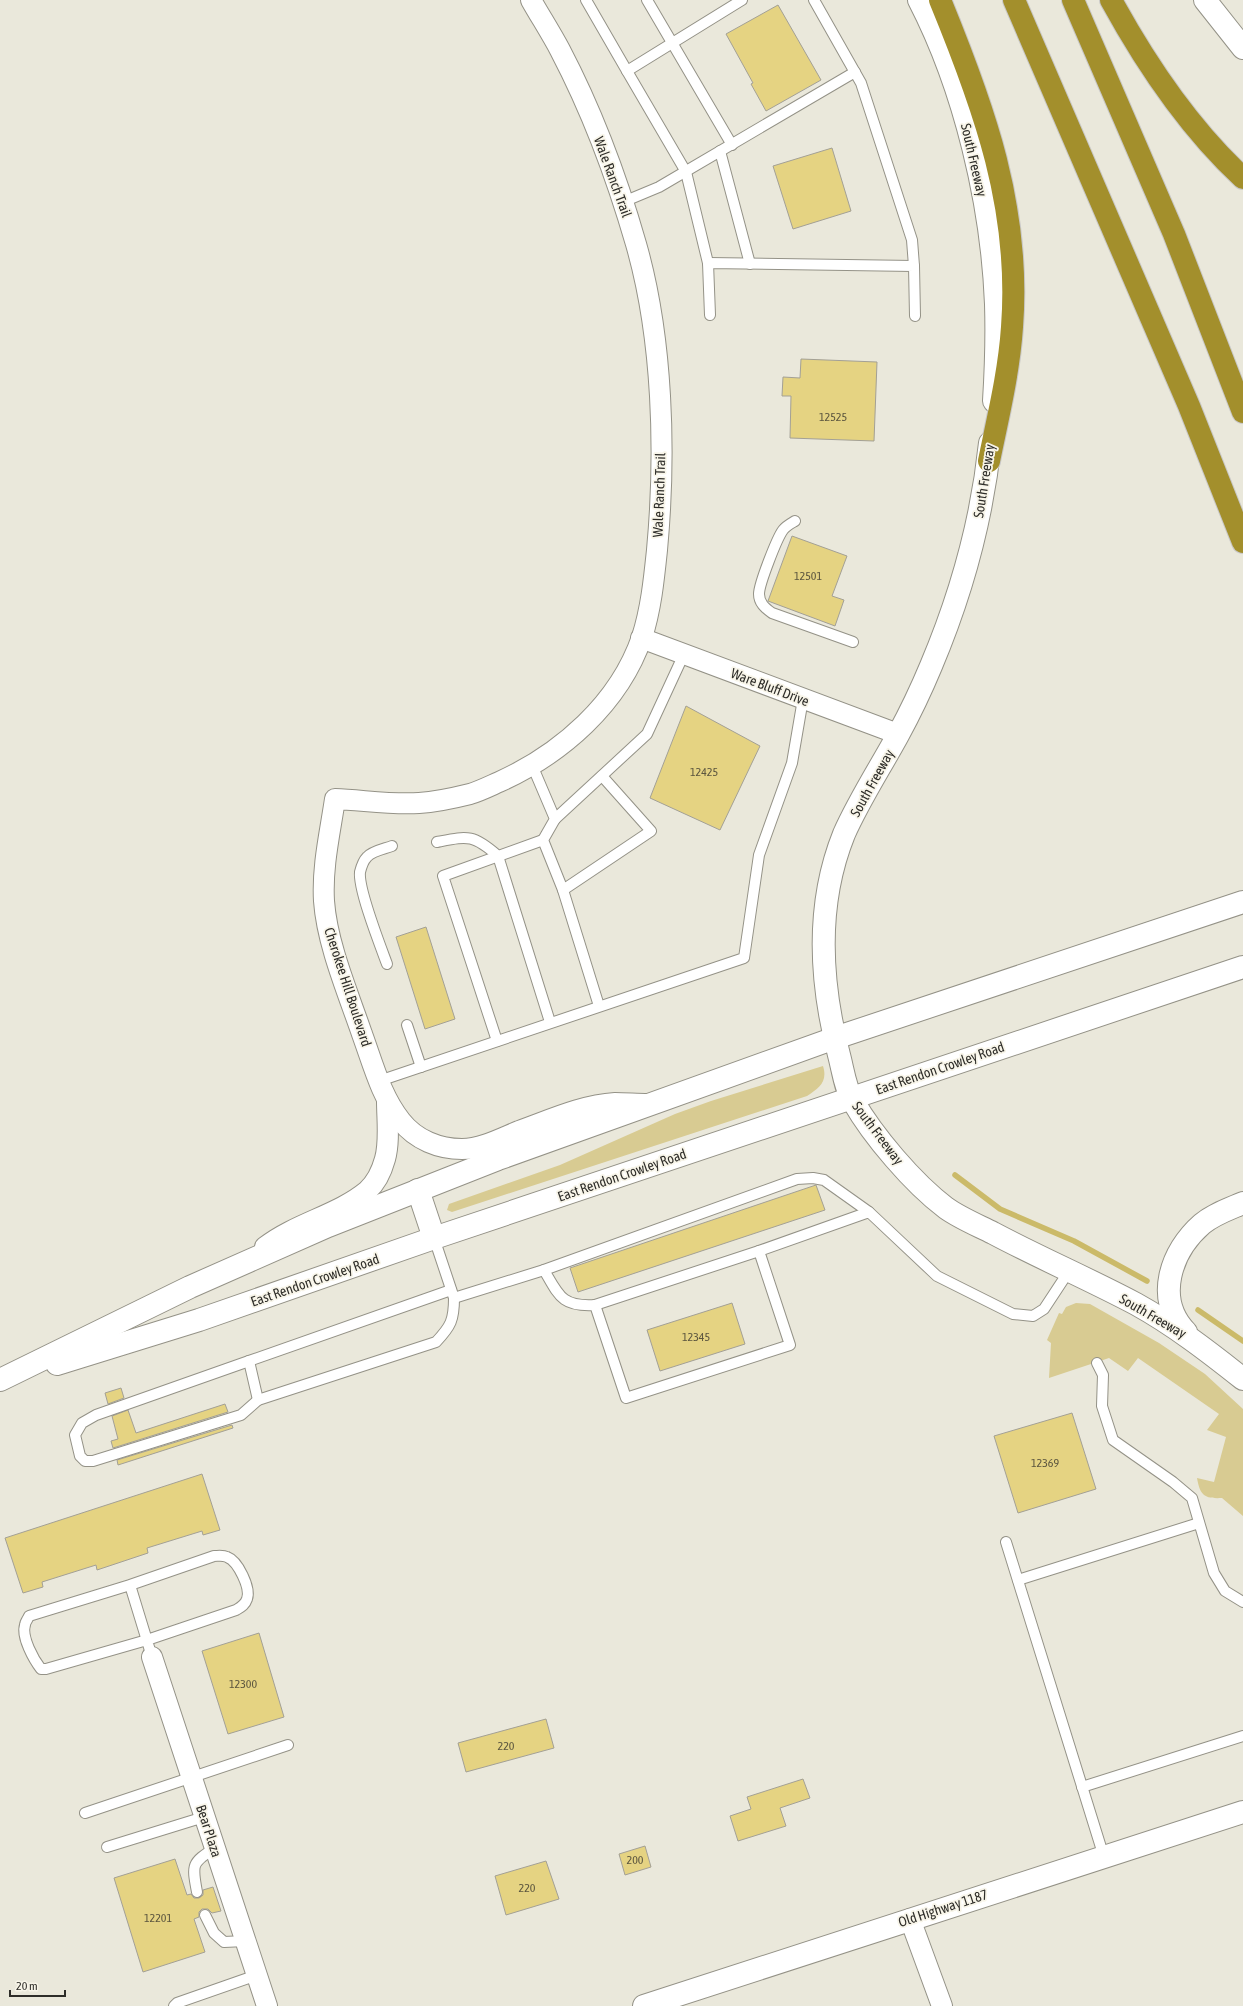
<svg xmlns="http://www.w3.org/2000/svg" width="1243" height="2006" viewBox="0 0 1243 2006" font-family="'Asap Condensed',sans-serif">
	<style>
		.green { fill: #d8cb92 }
		.lines { fill: none; stroke-linecap: round; stroke-linejoin: round }
		.stream { stroke: #cbba69; stroke-width: 5.5 }
		.building { fill: #e5d382; stroke: #a3a095 }
		.lane-casing { stroke: #949287; stroke-width: 12 }
		.street-casing { stroke: #949287; stroke-width: 22 }
		.secondary-casing { stroke: #949287; stroke-width: 24 }
		.highway-casing { stroke: #c9c8c7; stroke-width: 24 }
		.lane { stroke: #fff; stroke-width: 10 }
		.street { stroke: #fff; stroke-width: 20 }
		.secondary { stroke: #fff; stroke-width: 22 }
		.highway { stroke: #a38f2c; stroke-width: 22 }
		.labels { text-anchor: middle; dominant-baseline: central; stroke-width: 3.5; stroke-linejoin: round; paint-order: stroke }
		.number-label { font-size: 12px; fill: #5c563f }
		.street-label { font-size: 14px; fill: #2e2d29; stroke: #f8f5e9 }
	</style>
	<rect width="100%" height="100%" fill="#eae8db"/>
	<g class="green">
		<path d="M823,1066C828,1082 819,1088 807,1096L452,1212L447,1210L449,1204L560,1165L675,1114L711,1101Z"/>
		<path d="M1076,1303L1090,1304L1159,1343L1205,1374L1243,1409V1516L1222,1498C1204,1499 1200,1495 1197,1478L1214,1482L1226,1437L1207,1430L1219,1414L1138,1358L1128,1371L1109,1358L1049,1378L1051,1343L1047,1340L1059,1313L1062,1314L1066,1307Z"/>
	</g>
	<g class="lines">
		<g class="stream">
			<path d="M955,1175L1000,1209L1074,1241L1147,1281"/>
			<path d="M1198,1310L1243,1341"/>
		</g>
	</g>
	<g class="building">
		<path d="M778,5L821,80L766,111L751,84L753,83L726,34Z"/>
		<path d="M832,148L851,211L793,229L773,166Z"/>
		<path d="M801,359L877,362L874,441L790,438L791,396H782L783,377L800,378Z"/>
		<path d="M792,536L847,556L832,596L844,600L835,626L768,601Z"/>
		<path d="M686,706L760,746L720,830L650,798Z"/>
		<path d="M426,927L455,1019L425,1029L396,937Z"/>
		<path d="M816,1185L825,1210L578,1292L570,1268Z"/>
		<path d="M732,1303L745,1344L660,1371L647,1330Z"/>
		<path d="M121,1388L124,1398L108,1404L105,1393Z"/>
		<path d="M225,1404L228,1412L113,1448L111,1441L118,1439L112,1416L128,1410L136,1433Z"/>
		<path d="M1072,1413L1096,1489L1018,1513L994,1436Z"/>
		<path d="M232,1425L233,1428L118,1465L117,1460Z"/>
		<path d="M202,1474L220,1530L203,1535L202,1531L147,1548L148,1553L97,1570L96,1565L42,1582L43,1587L23,1593L5,1538Z"/>
		<path d="M259,1633L284,1717L228,1734L202,1651Z"/>
		<path d="M546,1719L554,1748L466,1772L458,1743Z"/>
		<path d="M803,1779L810,1798L780,1808L786,1826L738,1841L730,1816L751,1809L747,1797Z"/>
		<path d="M645,1846L651,1867L625,1875L619,1854Z"/>
		<path d="M175,1859L187,1895L191,1894L194,1898H199L203,1895V1890L213,1887L221,1911L212,1913L208,1909H202L199,1912V1917L194,1919L205,1952L143,1972L114,1878Z"/>
		<path d="M546,1861L559,1899L506,1915L495,1876Z"/>
	</g>
	<g class="lines">
		<defs>
			<g id="lane">
				<path d="M586,0L627,71L742,0"/>
				<path d="M647,0L732,145"/>
				<path d="M814,0L861,83L912,240L914,266"/>
				<path d="M627,71L686,172L708,263"/>
				<path d="M720,151L750,264"/>
				<path d="M623,202L659,187L855,72"/>
				<path d="M710,315L708,263L914,266L915,316"/>
				<path d="M795,521C790,524 786,526 783,530C777,538 759,584 759,594C759,603 765,608 772,613L853,642"/>
				<path d="M532,765L555,819L543,840L563,890L651,831L602,776"/>
				<path d="M555,819L647,734L684,654"/>
				<path d="M437,842C468,836 473,834 498,856L550,1022"/>
				<path d="M563,890L599,1006"/>
				<path d="M387,964C380,945 358,889 360,872C361,868 364,860 367,857C372,851 384,849 392,846"/>
				<path d="M407,1025L421,1067"/>
				<path d="M497,1041L443,876L543,840"/>
				<path d="M379,1081L744,958L759,855L792,763L803,699"/>
				<path d="M434,1238L454,1298L544,1270C559,1296 562,1307 595,1305L626,1398L790,1345L759,1251L869,1212L937,1276L1013,1314L1033,1316L1044,1309L1069,1271"/>
				<path d="M544,1270L797,1179L813,1178L824,1180L869,1212"/>
				<path d="M595,1305L759,1251"/>
				<path d="M249,1361L96,1415L82,1423L75,1435L80,1456L85,1461H93L241,1415L258,1400L436,1342C451,1326 454,1320 454,1298"/>
				<path d="M1097,1363L1103,1375L1102,1406L1113,1440L1173,1482L1192,1498L1214,1573L1225,1591L1243,1602"/>
				<path d="M258,1400L249,1361L451,1290"/>
				<path d="M1006,1542L1104,1857"/>
				<path d="M1018,1580L1199,1523"/>
				<path d="M130,1585L29,1616C28,1619 25,1622 25,1625C21,1637 34,1660 41,1669H46L147,1640L236,1610C241,1607 245,1605 247,1599C251,1588 238,1561 227,1557C223,1555 218,1556 214,1556L130,1585L152,1657"/>
				<path d="M1082,1787L1243,1736"/>
				<path d="M85,1813L288,1745"/>
				<path d="M107,1847L204,1817"/>
				<path d="M197,1892C192,1865 191,1863 215,1848"/>
				<path d="M205,1915L214,1933L224,1942L245,1941"/>
				<path d="M174,2006L177,2003L257,1975"/>
			</g>
			<g id="street">
				<path d="M531,0C540,16 551,33 560,50C592,111 617,178 636,244C663,338 666,453 657,550C654,579 651,609 642,637C619,704 561,754 499,782C490,786 480,791 470,794C454,798 435,802 419,803C392,805 362,800 335,799C330,833 322,866 324,901C327,944 348,993 362,1034C373,1064 381,1096 401,1121C416,1140 439,1149 462,1149C481,1149 502,1138 519,1131C550,1120 582,1105 615,1103C626,1103 637,1104 648,1104"/>
				<path d="M641,638L898,734"/>
				<path d="M265,1247C296,1223 338,1215 367,1191C376,1183 382,1170 385,1159C390,1141 387,1120 387,1101"/>
				<path d="M152,1657L267,2006"/>
				<path d="M910,1919L942,2006"/>
			</g>
			<g id="secondary">
				<path d="M919,0C965,89 992,204 996,304C997,336 996,369 994,401"/>
				<path d="M1205,0L1243,48"/>
				<path d="M990,443C982,520 961,595 931,666C921,690 910,713 898,735C880,768 859,800 844,834C815,906 820,982 839,1055C843,1070 845,1088 853,1101C873,1136 913,1183 946,1208C960,1218 977,1225 993,1233C1040,1258 1089,1279 1136,1304C1174,1325 1209,1352 1243,1379"/>
				<path d="M418,1190L434,1238"/>
				<path d="M1186,1332C1154,1299 1171,1251 1202,1224C1214,1214 1229,1209 1243,1203"/>
				<path d="M57,1364L199,1320L434,1238L1243,967"/>
				<path d="M0,1380L190,1287L328,1226L498,1159L835,1038L1243,902"/>
				<path d="M644,2006L1243,1812"/>
			</g>
			<g id="highway">
				<path d="M940,0C984,107 1021,209 1012,327C1009,372 998,417 989,461"/>
				<path d="M1014,0L1189,406L1243,542"/>
				<path d="M1073,0L1174,234L1243,412"/>
				<path d="M1111,0C1146,64 1189,128 1243,178"/>
			</g>
		</defs>
		<use href="#lane" class="lane-casing"/>
		<use href="#street" class="street-casing"/>
		<use href="#secondary" class="secondary-casing"/>
		<use href="#highway" class="highway-casing"/>
		<use href="#lane" class="lane"/>
		<use href="#street" class="street"/>
		<use href="#secondary" class="secondary"/>
		<use href="#highway" class="highway"/>
	</g>
	<g class="labels">
		<g class="number-label">
			<text x="833" y="417">12525</text>
			<text x="808" y="576">12501</text>
			<text x="704" y="772">12425</text>
			<text x="696" y="1337">12345</text>
			<text x="1045" y="1463">12369</text>
			<text x="243" y="1684">12300</text>
			<text x="506" y="1746">220</text>
			<text x="635" y="1860">200</text>
			<text x="527" y="1888">220</text>
			<text x="158" y="1918">12201</text>
		</g>
		<g class="street-label">
			<text transform="translate(974 160) rotate(77)">South Freeway</text>
			<text transform="translate(613 177) rotate(70)">Wale Ranch Trail</text>
			<text transform="translate(984 481) rotate(-81)">South Freeway</text>
			<text transform="translate(659 495) rotate(-88)">Wale Ranch Trail</text>
			<text transform="translate(770 687) rotate(21)">Ware Bluff Drive</text>
			<text transform="translate(872 783) rotate(-61)">South Freeway</text>
			<text transform="translate(348 987) rotate(72)">Cherokee Hill Boulevard</text>
			<text transform="translate(940 1068) rotate(-19)">East Rendon Crowley Road</text>
			<text transform="translate(878 1133) rotate(53)">South Freeway</text>
			<text transform="translate(622 1175) rotate(-19)">East Rendon Crowley Road</text>
			<text transform="translate(315 1280) rotate(-19)">East Rendon Crowley Road</text>
			<text transform="translate(1153 1316) rotate(30)">South Freeway</text>
			<text transform="translate(209 1831) rotate(72)">Bear Plaza</text>
			<text transform="translate(943 1908) rotate(-18)">Old Highway 1187</text>
		</g>
	</g>
	<path d="M10 1990v6h55v-6" fill="none" stroke="#2e2d29" stroke-width="2"/>
	<text x="16" y="1990" font-size="12" fill="#2e2d29" stroke="#f8f5e9" stroke-width="3" paint-order="stroke">20 m</text>
</svg>
